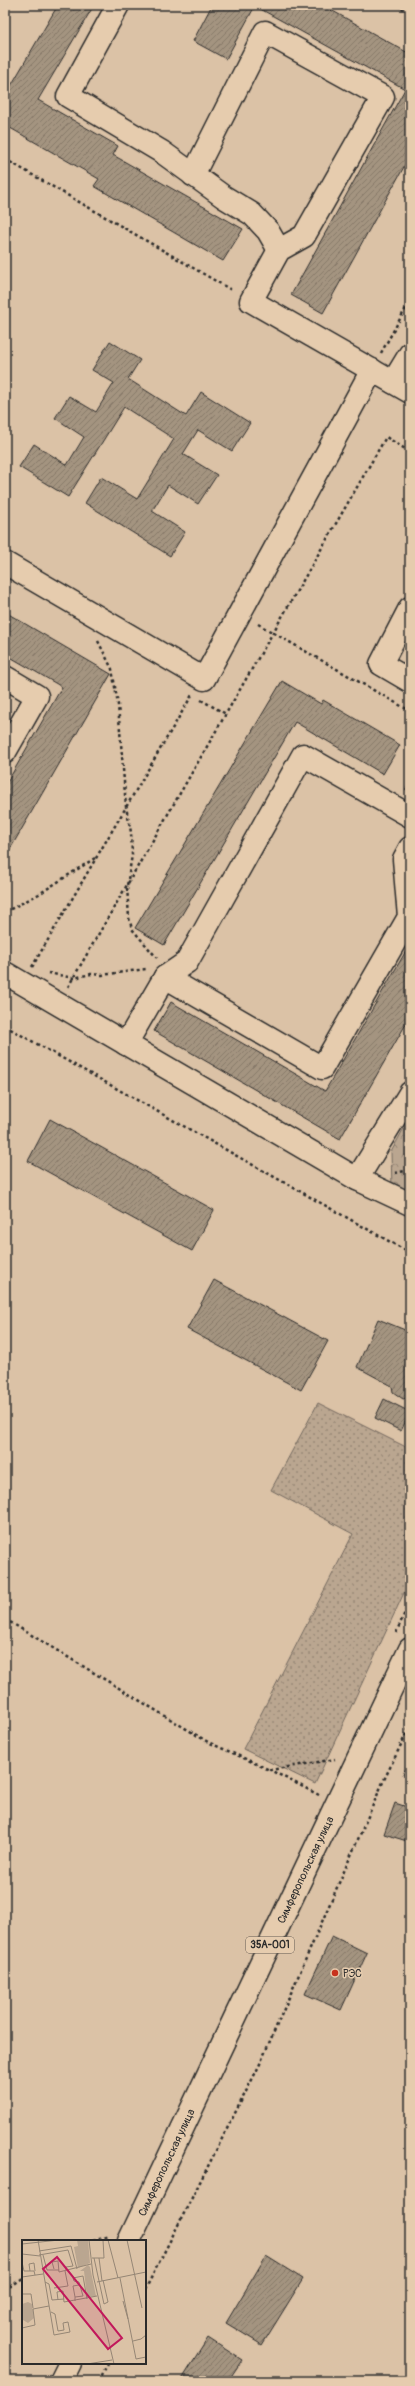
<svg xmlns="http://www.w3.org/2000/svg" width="415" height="2386" viewBox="0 0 415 2386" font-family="Pangolin,sans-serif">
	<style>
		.grass { fill: url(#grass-dots); stroke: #72685e }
		.forest { fill: url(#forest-crowns); stroke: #72685e }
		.building { fill: url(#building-hatch); stroke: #2b2b2b }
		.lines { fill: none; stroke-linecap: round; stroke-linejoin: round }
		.minor-casing { stroke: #2b2b2b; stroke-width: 25 }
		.highway-casing { stroke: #2b2b2b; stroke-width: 25 }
		.path { stroke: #2b2b2b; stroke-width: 2.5; stroke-dasharray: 3 3; stroke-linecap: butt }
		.minor { stroke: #e6ccae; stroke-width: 22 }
		.highway { stroke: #e6ccae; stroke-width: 22 }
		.poi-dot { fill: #c8321e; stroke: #e6ccae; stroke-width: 1.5 }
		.labels { text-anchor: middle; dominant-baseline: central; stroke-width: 3; stroke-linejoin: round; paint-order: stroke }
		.shield { fill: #e6ccae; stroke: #635b52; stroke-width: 1 }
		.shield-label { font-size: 10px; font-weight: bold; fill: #2b2b2b }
		.street-label { font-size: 11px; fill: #2b2b2b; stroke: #e6ccae }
		.poi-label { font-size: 11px; fill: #2b2b2b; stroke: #e6ccae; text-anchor: start }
		.inset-road { fill: none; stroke: #958675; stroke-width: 1 }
		.view { fill: #c2185b; fill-opacity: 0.15; stroke: #c2185b; stroke-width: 2 }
		.inset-edge { fill: none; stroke: #2b2b2b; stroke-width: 2 }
	</style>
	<defs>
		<pattern id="grass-dots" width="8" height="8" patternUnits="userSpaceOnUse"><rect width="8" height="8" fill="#baa690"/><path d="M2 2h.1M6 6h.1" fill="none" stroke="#978776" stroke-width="1.8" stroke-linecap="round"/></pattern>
		<pattern id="forest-crowns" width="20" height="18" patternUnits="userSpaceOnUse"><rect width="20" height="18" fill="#baa690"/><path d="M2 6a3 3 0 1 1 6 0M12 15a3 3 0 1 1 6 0" fill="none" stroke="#978776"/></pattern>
		<pattern id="building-hatch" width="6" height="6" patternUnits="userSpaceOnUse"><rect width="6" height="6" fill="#a49480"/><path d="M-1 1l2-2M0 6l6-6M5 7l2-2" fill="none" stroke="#867969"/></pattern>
	</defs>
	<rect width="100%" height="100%" fill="#dbc2a6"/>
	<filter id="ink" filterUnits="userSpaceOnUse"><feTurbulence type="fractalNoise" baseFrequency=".025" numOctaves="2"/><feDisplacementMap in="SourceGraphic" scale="8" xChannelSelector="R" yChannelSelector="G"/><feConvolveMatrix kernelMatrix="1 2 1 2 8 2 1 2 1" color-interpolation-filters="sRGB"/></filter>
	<g filter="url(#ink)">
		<path class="grass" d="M318,1403L410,1449V1580L315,1784L243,1749L353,1534L271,1490Z"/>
		<path class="forest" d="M410,1117V1195L392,1187L391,1152Z"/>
		<g class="building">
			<path d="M58,5H94L38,100L118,146L113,155L243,229L223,261L94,186L99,179L5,125V96Z"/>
			<path d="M212,5H322L410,54V156L323,313L291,295L405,89L255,6L226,59L193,41Z"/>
			<path d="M110,341L140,360L128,379L186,416L201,392L250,423L232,451L198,430L183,454L217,475L198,504L168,485L152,511L185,532L170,556L85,503L101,477L137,499L174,439L124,407L68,497L19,467L34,444L67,465L84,437L55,418L69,396L96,412L114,383L92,370Z"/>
			<path d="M5,612L111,674L5,858V786L62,687L5,654Z"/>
			<path d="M282,681L321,704L323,700L400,745L383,774L295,722L164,945L135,928Z"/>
			<path d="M410,944V1017L340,1139L154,1031L171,1002L325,1091Z"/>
			<path d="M50,1119L214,1210L192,1251L28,1161Z"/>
			<path d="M214,1280L328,1341L301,1390L187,1329Z"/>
			<path d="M378,1319L410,1332V1397L403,1399L393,1392L392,1386L357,1367Z"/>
			<path d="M384,1399L410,1412L401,1431L375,1418Z"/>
			<path d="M410,1758V1778L403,1775Z"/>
			<path d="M395,1803L410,1808V1842L384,1834Z"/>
			<path d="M332,1936L367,1953L341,2010L305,1994Z"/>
			<path d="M266,2256L303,2279L262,2345L226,2323Z"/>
			<path d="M208,2338L242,2360L228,2381H181Z"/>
		</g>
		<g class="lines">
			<defs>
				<g id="minor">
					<path d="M118,5L68,96L162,152L224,197L252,214L268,231L279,250"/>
					<path d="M193,175L265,32L383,97L304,236L279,250L251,301L410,392"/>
					<path d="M393,382L410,354"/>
					<path d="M5,563L204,679L372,370"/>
					<path d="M410,608L381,664L410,681"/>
					<path d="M5,677L37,696L5,752"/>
					<path d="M5,973L357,1179L410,1204"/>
					<path d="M165,977L187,962L303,755L410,816"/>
					<path d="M126,1044L165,977L322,1068L409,917L404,859L410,848"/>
					<path d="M357,1179L410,1093"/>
				</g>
				<g id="highway">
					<path id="s1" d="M129,2241L410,1649"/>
					<path d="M61,2381L70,2363"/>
				</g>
			</defs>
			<use href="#minor" class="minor-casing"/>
			<use href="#highway" class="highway-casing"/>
			<g class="path">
				<path d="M396,5L410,13"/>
				<path d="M5,159L233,291"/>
				<path d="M381,353L410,301"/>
				<path d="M258,624L410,711"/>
				<path d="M98,641L112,669L118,705L126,807L131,832L132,855L127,886L129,918L132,929L157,958"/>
				<path d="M201,700L226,714"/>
				<path d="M406,790L410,784"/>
				<path d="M5,912L39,894L95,858"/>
				<path d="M32,967L192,695"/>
				<path d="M48,973L74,978L91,974L102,975L146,969"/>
				<path d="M68,987L386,437L410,452"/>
				<path d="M5,1026L410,1253"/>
				<path d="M395,1173L410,1170"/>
				<path d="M5,1619L208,1742L270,1770"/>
				<path d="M396,1633L410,1601"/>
				<path d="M319,1795L270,1770L335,1759"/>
				<path d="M93,2241L110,2236"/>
				<path d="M5,2290L23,2278"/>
				<path d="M145,2290L259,2066L383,1782L410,1726"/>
				<path d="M99,2381L108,2363"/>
			</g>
			<use href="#minor" class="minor"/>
			<use href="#highway" class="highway"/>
		</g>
	</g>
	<circle class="poi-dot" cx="335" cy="1973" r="4"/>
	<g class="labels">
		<rect class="shield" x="246" y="1937" width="48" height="16" rx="3"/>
		<g class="shield-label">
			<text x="270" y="1945">35А-001</text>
		</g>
		<g class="street-label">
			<text stroke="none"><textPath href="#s1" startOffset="411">Симферопольская улица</textPath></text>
			<text stroke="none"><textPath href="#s1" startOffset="87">Симферопольская улица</textPath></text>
		</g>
		<g class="poi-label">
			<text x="343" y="1973">РЭС</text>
		</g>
	</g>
	<g transform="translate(22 2240)">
		<rect width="124" height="124" fill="#dbc2a6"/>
		<path d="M55,0H66L68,23L56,28L52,7L56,6ZM66,25L68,27L74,56L65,57L62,31H58Z" fill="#baa690"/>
		<path d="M6,62L10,64L12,78L6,83L1,80L0,71V64Z" fill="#baa690"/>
		<path class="inset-road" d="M16,0L32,95L48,92L46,82L41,83L42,90L36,91L33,74L29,72M67,0L71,35L92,124M86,0L96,38M105,0L120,68M0,4L37,0M17,11L49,6L55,29M0,14L18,16M17,15L46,10L51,26L44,27V31M21,15L25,30H37M70,18H82L81,0M72,18L82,64L86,62L81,40M77,18L80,41M0,22L2,31H12L13,35M32,29L30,22L36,21L37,32L69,24M8,31L7,24L12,23L13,31M0,37L21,34M51,38L52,41L57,42L61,56L53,57V61M51,38L61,36L65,59M98,38L114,119L124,117M23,42L27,44L30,60L42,59M75,42L124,32M32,48L46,46L43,31M0,54H9L11,68M53,57L51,46L57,45M36,60L35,52L41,51L42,62L75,56M101,61L106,79M0,88L13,85L11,69L27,66M111,101L119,99L124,95M65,124L90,120"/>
		<path class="view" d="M35,17L100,98L86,109L21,29Z"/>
		<rect width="124" height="124" class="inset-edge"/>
	</g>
	<rect width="415" height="2386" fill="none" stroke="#e6ccae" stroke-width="20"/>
	<rect x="10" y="10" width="395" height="2366" fill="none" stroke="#2b2b2b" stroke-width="1.5" filter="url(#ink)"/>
</svg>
